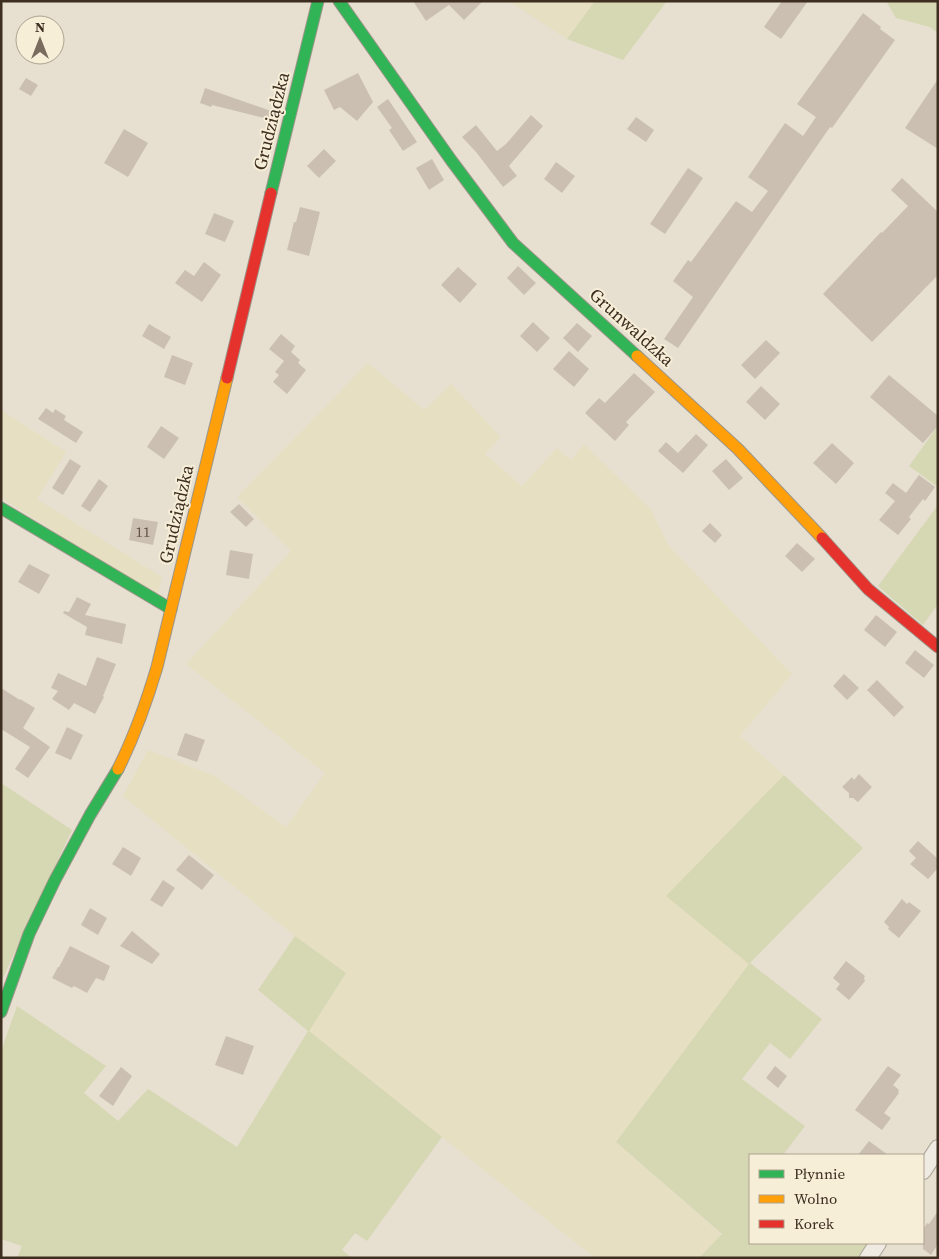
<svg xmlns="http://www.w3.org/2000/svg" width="939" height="1259" viewBox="0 0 939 1259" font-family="'Source Serif 4',serif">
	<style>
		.farmland { fill: #e6dfc2 }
		.green { fill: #d6d7b3 }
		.building { fill: #cbbfb2 }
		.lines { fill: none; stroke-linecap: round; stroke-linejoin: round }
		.street-casing { stroke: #ada599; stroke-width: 18 }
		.fast-casing { stroke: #9c958a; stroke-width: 13 }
		.slow-casing { stroke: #9c958a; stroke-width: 13 }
		.jam-casing { stroke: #9c958a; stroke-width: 13 }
		.street { stroke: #efebe3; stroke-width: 16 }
		.fast { stroke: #30b455; stroke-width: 11 }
		.slow { stroke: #ff9f0a; stroke-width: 11 }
		.jam { stroke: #e5322d; stroke-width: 11 }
		.labels { text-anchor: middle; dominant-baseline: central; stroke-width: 4; stroke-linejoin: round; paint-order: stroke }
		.number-label { font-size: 15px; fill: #605244 }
		.street-label { font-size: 18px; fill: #3d2e20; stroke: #f7eed8 }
	</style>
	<rect width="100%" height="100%" fill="#e7e0d1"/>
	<g class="farmland">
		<path d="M509,1H595L567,39Z"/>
		<path d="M368,363L424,410L451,384L501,437L485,454L522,486L557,448L571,460L584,444L651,510L669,546L792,674L740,736L784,775L667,895L750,964L616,1142L722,1235L699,1258H595L308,1031L346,973L295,936L123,796L148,750L215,776L286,827L325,773L186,664L291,551L237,497Z"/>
		<path d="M1,410L66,452L37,499L162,577L157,596L1,498Z"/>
	</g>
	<g class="green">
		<path d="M595,1H667L623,60L567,39Z"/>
		<path d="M886,1H938V33L930,27L896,18Z"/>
		<path d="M938,426V487L909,466Z"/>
		<path d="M938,505V604L923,625L878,586Z"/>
		<path d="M784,775L863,848L750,963L822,1019L790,1059L770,1043L742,1079L805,1126L783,1155H750V1243H866L870,1245L862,1258H699L722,1234L616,1142L749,964L666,896Z"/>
		<path d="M1,783L72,830L1,982Z"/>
		<path d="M295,936L346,973L309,1031L442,1137L367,1241L355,1233L342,1250L352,1258H17L22,1246L1,1239V1051L17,1006L106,1066L84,1093L118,1121L148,1089L237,1147L308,1031L258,990Z"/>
	</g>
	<g class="building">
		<path d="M413,1H483L464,20L449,5L426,21Z"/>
		<path d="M782,1H808L781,39L764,27Z"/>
		<path d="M863,13L881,27L880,29L895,40L832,128L830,127L678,348L664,339L693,297L673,281L688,260L691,262L736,201L752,212L768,191L748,177L785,123L803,136L816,117L797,104Z"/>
		<path d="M358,73L373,102L357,121L340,107L334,110L324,90Z"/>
		<path d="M26,78L38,85L31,96L19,89Z"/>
		<path d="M938,79V149L905,128Z"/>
		<path d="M205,88L271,111L268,119L212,105L211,107L200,103Z"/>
		<path d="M388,99L417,142L403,151L389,130L392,128L377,107Z"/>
		<path d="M531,115L543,126L509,166L517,176L503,187L476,152L462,137L476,125L497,151L506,144Z"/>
		<path d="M636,117L654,130L646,142L627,129Z"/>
		<path d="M124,129L148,143L128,177L104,163Z"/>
		<path d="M324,149L336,161L319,178L307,166Z"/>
		<path d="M432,159L444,180L429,190L416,168Z"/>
		<path d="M556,162L575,176L562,193L544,179Z"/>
		<path d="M688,168L703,178L665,234L650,224Z"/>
		<path d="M902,178L938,212V275L889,325L872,342L823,294L881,232L882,233L908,206L891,190Z"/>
		<path d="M300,207L320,212L309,256L287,250L294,222H296Z"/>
		<path d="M214,213L234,221L225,242L205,234Z"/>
		<path d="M204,262L221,275L202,302L175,283L185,270L194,276Z"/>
		<path d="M518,266L536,283L524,295L507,278Z"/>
		<path d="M458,267L477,284L460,303L441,285Z"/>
		<path d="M533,322L550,338L537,352L520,336Z"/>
		<path d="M577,323L592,336L578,352L563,338Z"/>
		<path d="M149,324L171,337L164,349L142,336Z"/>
		<path d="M281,334L295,346L291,352L300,360L298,363L306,370L287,394L273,382L279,375L275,372L284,361L269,349Z"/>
		<path d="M766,340L780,353L755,379L741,365Z"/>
		<path d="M569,351L589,369L574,387L553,369Z"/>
		<path d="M172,355L193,363L185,385L164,377Z"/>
		<path d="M634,373L655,392L626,422L629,425L615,441L585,413L599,398L605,403Z"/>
		<path d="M889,375L938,416V426L923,443L870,397Z"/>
		<path d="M761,386L780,404L765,420L746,402Z"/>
		<path d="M46,408L53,413L55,409L66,416L64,420L83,432L76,443L38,419Z"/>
		<path d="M161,426L179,438L164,459L147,447Z"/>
		<path d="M696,434L708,445L683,473L658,451L666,442L678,453Z"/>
		<path d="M832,443L854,463L836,484L813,463Z"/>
		<path d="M70,459L81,466L63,495L52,488Z"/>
		<path d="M726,459L743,478L729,490L712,471Z"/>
		<path d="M919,475L935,487L925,501L923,499L909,517L911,519L898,535L879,520L895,501L885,493L893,483L906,493Z"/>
		<path d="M99,479L108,486L90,512L81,506Z"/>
		<path d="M239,504L254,519L246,527L230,512Z"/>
		<path d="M133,518L158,522L153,545L129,540Z"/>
		<path d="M710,523L722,535L715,543L702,531Z"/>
		<path d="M797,543L815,559L802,572L785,556Z"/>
		<path d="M230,550L253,554L249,579L226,575Z"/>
		<path d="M29,564L50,575L39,594L18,582Z"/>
		<path d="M77,597L91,604L85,615L126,624L122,644L85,635L87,627L63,613L64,611L69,612Z"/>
		<path d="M876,615L897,632L885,647L864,630Z"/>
		<path d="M915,650L934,665L924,678L905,663Z"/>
		<path d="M97,657L116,664L103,696L104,697L95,714L74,703L69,710L52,699L58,691L51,688L58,673L86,686Z"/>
		<path d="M844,674L859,688L847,700L833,686Z"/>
		<path d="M877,680L904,707L894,717L867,690Z"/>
		<path d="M1,688L20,700V699L35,708L23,728L50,747L28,778L15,769L30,747L1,729Z"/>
		<path d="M67,727L83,735L71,760L55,753Z"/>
		<path d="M185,733L205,740L197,762L177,755Z"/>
		<path d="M859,774L872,787L858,802L853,798H849V793L842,787L852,777L854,780Z"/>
		<path d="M918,841L938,859V868L928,879L910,864L916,858L909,851Z"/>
		<path d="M123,847L141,858L131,876L112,864Z"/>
		<path d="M189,855L214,875L202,890L176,870Z"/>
		<path d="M163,880L175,888L162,907L150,900Z"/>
		<path d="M902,899L907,904L909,902L921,911L899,938L888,929L889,927L884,922Z"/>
		<path d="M90,908L107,918L98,935L81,925Z"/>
		<path d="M132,931L160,954L152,964L120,946Z"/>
		<path d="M70,946L110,966L104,981L96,978L87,993L74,986L72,988L52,978L58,967H59Z"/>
		<path d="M846,961L865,976L864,978L865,981L849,1000L836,989L840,984L833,978Z"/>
		<path d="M226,1036L254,1046L243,1075L215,1065Z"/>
		<path d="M775,1066L787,1076L778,1088L766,1078Z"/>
		<path d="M888,1066L901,1075L893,1085L899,1090L898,1092L899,1093L884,1113L891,1118L882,1130L855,1110Z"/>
		<path d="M121,1067L132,1076L113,1106L99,1096Z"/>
		<path d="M869,1141L888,1155H858Z"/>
		<path d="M938,1211V1244L931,1255L923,1249V1230L927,1223L929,1224Z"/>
	</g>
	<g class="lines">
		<defs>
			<g id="street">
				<path d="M923,1171L938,1148"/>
				<path d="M868,1258L878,1243"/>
			</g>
			<g id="fast">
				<path d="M339,1L451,160L513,243L637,356"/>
				<path d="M271,193L318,1"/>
				<path d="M1,508L171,609"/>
				<path d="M1,1012L29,934L55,880L90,815L118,769"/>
			</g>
			<g id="slow">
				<path d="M637,356L738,449L822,538"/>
				<path d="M118,769C135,735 146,704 157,667L227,378"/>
			</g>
			<g id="jam">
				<path d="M227,378L271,193"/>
				<path d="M822,538L868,589L938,647"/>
			</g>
		</defs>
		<use href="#street" class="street-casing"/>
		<use href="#fast" class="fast-casing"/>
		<use href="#slow" class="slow-casing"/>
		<use href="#jam" class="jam-casing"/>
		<use href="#street" class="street"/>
		<use href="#fast" class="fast"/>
		<use href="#slow" class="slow"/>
		<use href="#jam" class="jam"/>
	</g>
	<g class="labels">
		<g class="number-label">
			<text x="143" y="531">11</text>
		</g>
		<g class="street-label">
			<text transform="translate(271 121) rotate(-76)">Grudziądzka</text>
			<text transform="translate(632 327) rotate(42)">Grunwaldzka</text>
			<text transform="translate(176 514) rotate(-77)">Grudziądzka</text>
		</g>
	</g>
	<rect width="939" height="1259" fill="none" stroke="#3d2e20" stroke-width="5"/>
	<rect x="749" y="1154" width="175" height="90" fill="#f7eed8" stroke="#ada18e"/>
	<rect x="759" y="1170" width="25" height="8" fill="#30b455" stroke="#ada18e"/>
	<text x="794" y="1179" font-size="15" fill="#3d2e20">Płynnie</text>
	<rect x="759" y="1195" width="25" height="8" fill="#ff9f0a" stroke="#ada18e"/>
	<text x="794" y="1204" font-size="15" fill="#3d2e20">Wolno</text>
	<rect x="759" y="1220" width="25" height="8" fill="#e5322d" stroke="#ada18e"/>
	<text x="794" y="1229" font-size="15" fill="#3d2e20">Korek</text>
	<g transform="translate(40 40)"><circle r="24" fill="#f7eed8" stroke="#ada18e"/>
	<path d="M0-4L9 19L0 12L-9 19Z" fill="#786c5e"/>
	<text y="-8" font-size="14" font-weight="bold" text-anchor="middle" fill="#3d2e20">N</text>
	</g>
</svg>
